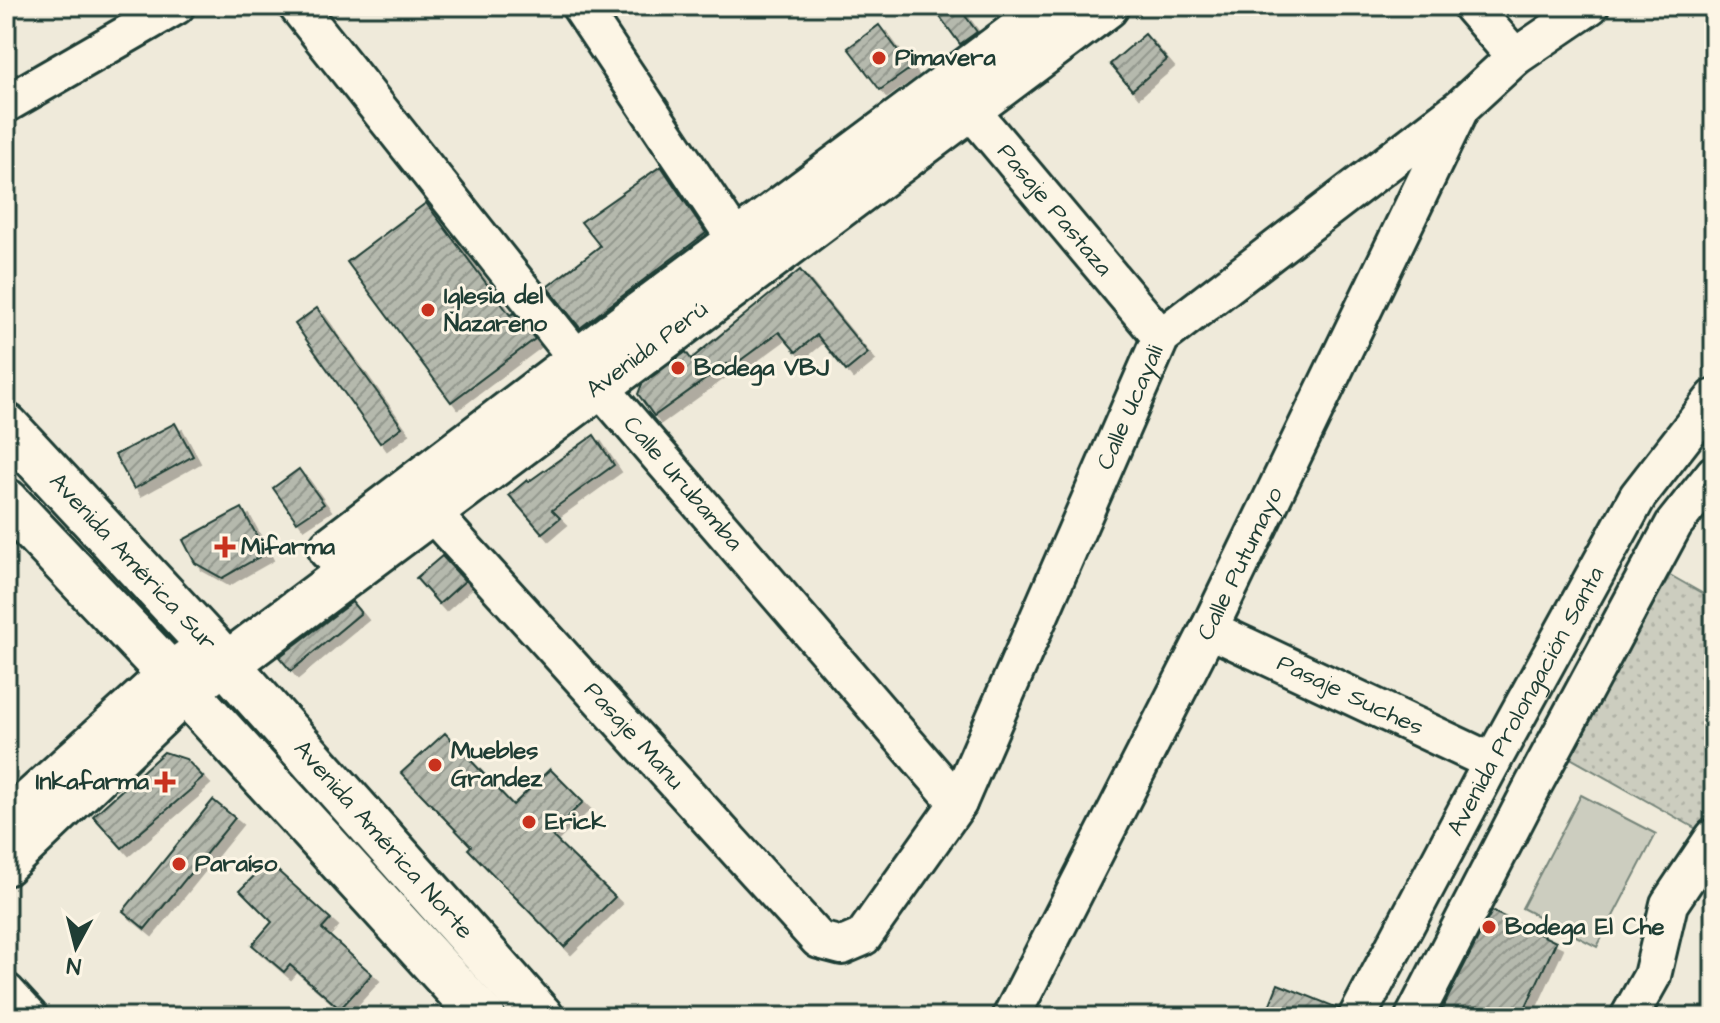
<svg xmlns="http://www.w3.org/2000/svg" width="1720" height="1023" viewBox="0 0 1720 1023" font-family="'Architects Daughter',sans-serif">
	<style>
		.green { fill: #cccdbf; stroke: #76857a; stroke-width: 2 }
		.park { fill: url(#park-dots); stroke: #76857a; stroke-width: 2 }
		.building { fill: url(#building-hatch); stroke: #1f3d34; stroke-width: 2; filter: url(#shadow) }
		.lines { fill: none; stroke-linecap: round; stroke-linejoin: round }
		.minor-casing { stroke: #1f3d34; stroke-width: 42 }
		.major-casing { stroke: #1f3d34; stroke-width: 50 }
		.minor { stroke: #fcf5e5; stroke-width: 36 }
		.major { stroke: #fcf5e5; stroke-width: 44 }
		.poi-dot { fill: #c8321e; stroke: #fcf5e5; stroke-width: 3 }
		.labels { text-anchor: middle; dominant-baseline: central; stroke-width: 6; stroke-linejoin: round; paint-order: stroke }
		.poi-label { font-size: 24px; font-weight: bold; fill: #1f3d34; stroke: #fcf5e5; text-anchor: start }
		.street-label { font-size: 24px; fill: #1f3d34; stroke: #fcf5e5 }
	</style>
	<defs>
		<pattern id="park-dots" width="8" height="8" patternUnits="userSpaceOnUse" patternTransform="scale(2)"><rect width="8" height="8" fill="#cccdbf"/><path d="M2 2h.1M6 6h.1" fill="none" stroke="#afb1a5" stroke-width="1.8" stroke-linecap="round"/></pattern>
		<pattern id="building-hatch" width="6" height="6" patternUnits="userSpaceOnUse" patternTransform="scale(2)"><rect width="6" height="6" fill="#b5b9ad"/><path d="M-1 1l2-2M0 6l6-6M5 7l2-2" fill="none" stroke="#93988e"/></pattern>
		<filter id="shadow"><feDropShadow dx="7" dy="7" stdDeviation="0" flood-color="#0004"/></filter>
	</defs>
	<rect width="100%" height="100%" fill="#efeada"/>
	<filter id="ink" filterUnits="userSpaceOnUse"><feTurbulence type="fractalNoise" baseFrequency=".0125" numOctaves="2"/><feDisplacementMap in="SourceGraphic" scale="16" xChannelSelector="R" yChannelSelector="G"/><feConvolveMatrix kernelMatrix="1 2 1 2 8 2 1 2 1" color-interpolation-filters="sRGB"/></filter>
	<g filter="url(#ink)">
		<path class="green" d="M1581,795L1656,834L1597,947L1522,908Z"/>
		<path class="park" d="M1670,575L1714,600V827L1709,836L1567,756Z"/>
		<g class="building">
			<path d="M932,6H958L977,32L960,44Z"/>
			<path d="M879,25L911,68L880,90L848,48Z"/>
			<path d="M1145,34L1167,60L1132,90L1110,64Z"/>
			<path d="M661,166L706,233L580,328L547,287L600,246L581,222Z"/>
			<path d="M426,203L510,315L514,313L535,339L451,402L347,262Z"/>
			<path d="M800,270L868,353L846,371L817,335L796,352L779,332L730,368L727,364L654,416L638,394L642,384L686,352L691,359Z"/>
			<path d="M317,308L402,427L380,443L295,324Z"/>
			<path d="M175,423L193,456L134,489L115,455Z"/>
			<path d="M594,435L614,465L552,510L560,518L542,533L509,495L527,480L528,482Z"/>
			<path d="M299,469L324,504L297,522L273,488Z"/>
			<path d="M242,508L266,553L222,578L195,563L183,540Z"/>
			<path d="M442,556L465,581L439,604L416,578Z"/>
			<path d="M352,602L361,613L291,671L279,657Z"/>
			<path d="M445,733L513,805L550,769L583,802L550,834L615,897L564,947L468,849L471,846L401,773Z"/>
			<path d="M164,752L186,759L203,777L194,785L195,786L122,848L93,816Z"/>
			<path d="M213,800L235,818L145,929L123,911Z"/>
			<path d="M268,862L331,919L322,929L372,974L340,1009L290,965L284,972L252,945L272,922L240,890Z"/>
			<path d="M1492,911L1556,942L1521,1017H1438Z"/>
			<path d="M1278,984L1338,1008L1336,1017H1289L1268,1009Z"/>
		</g>
		<g class="lines">
			<defs>
				<g id="minor">
					<path id="s1" d="M297,6L598,385L958,803"/>
					<path d="M580,6L738,243"/>
					<path d="M1471,6L1515,57"/>
					<path id="s2" d="M953,89L1161,337"/>
					<path d="M6,104L176,6"/>
					<path id="s3" d="M431,512L819,940L842,946L863,937L958,803L1161,337L1462,106L1515,57L1590,6"/>
					<path id="s4" d="M1209,629L1492,762"/>
					<path d="M6,819L168,672L208,643"/>
					<path d="M6,867L187,694L226,665"/>
					<path d="M6,992L29,1017"/>
					<path id="s5" d="M1011,1017L1209,629L1459,111"/>
					<path id="s6" d="M1357,1017L1492,762L1638,496L1714,398"/>
					<path d="M1414,1017L1534,784L1674,524L1714,474"/>
					<path d="M1629,1017L1652,976L1669,904L1714,837"/>
				</g>
				<g id="major">
					<path id="s7" d="M6,426L208,643L541,1017"/>
					<path d="M6,501L168,672L483,1017"/>
					<path d="M331,549L578,361L1054,6"/>
					<path id="s8" d="M226,665L1106,6"/>
				</g>
			</defs>
			<use href="#minor" class="minor-casing"/>
			<use href="#major" class="major-casing"/>
			<use href="#minor" class="minor"/>
			<use href="#major" class="major"/>
		</g>
	</g>
	<g class="poi-dot">
		<circle cx="879" cy="58" r="8"/>
		<circle cx="428" cy="310" r="8"/>
		<circle cx="678" cy="368" r="8"/>
		<path d="M221 535h8v8h8v8h-8v8h-8v-8h-8v-8h8z"/>
		<circle cx="435" cy="765" r="8"/>
		<path d="M161 770h8v8h8v8h-8v8h-8v-8h-8v-8h8z"/>
		<circle cx="529" cy="822" r="8"/>
		<circle cx="179" cy="864" r="8"/>
		<circle cx="1489" cy="927" r="8"/>
	</g>
	<g class="labels">
		<g class="poi-label">
			<text x="895" y="58">Pimavera</text>
			<text x="444" y="296">Iglesia del<tspan x="444" dy="28">Nazareno</tspan></text>
			<text x="694" y="368">Bodega VBJ</text>
			<text x="241" y="547">Mifarma</text>
			<text x="451" y="751">Muebles<tspan x="451" dy="28">Grandez</tspan></text>
			<text x="149" y="782" text-anchor="end">Inkafarma</text>
			<text x="545" y="822">Erick</text>
			<text x="195" y="864">Paraíso</text>
			<text x="1505" y="927">Bodega El Che</text>
		</g>
		<g class="street-label">
			<text stroke="none"><textPath href="#s2" startOffset="158">Pasaje Pastaza</textPath></text>
			<text stroke="none"><textPath href="#s8" startOffset="526">Avenida Perú</textPath></text>
			<text stroke="none"><textPath href="#s3" startOffset="1220">Calle Ucayali</textPath></text>
			<text stroke="none"><textPath href="#s1" startOffset="614">Calle Urubamba</textPath></text>
			<text stroke="none"><textPath href="#s7" startOffset="186">Avenida América Sur</textPath></text>
			<text stroke="none"><textPath href="#s5" startOffset="508">Calle Putumayo</textPath></text>
			<text stroke="none"><textPath href="#s4" startOffset="156">Pasaje Suches</textPath></text>
			<text stroke="none"><textPath href="#s6" startOffset="358">Avenida Prolongación Santa</textPath></text>
			<text stroke="none"><textPath href="#s3" startOffset="302">Pasaje Manu</textPath></text>
			<text stroke="none"><textPath href="#s7" startOffset="560">Avenida América Norte</textPath></text>
		</g>
	</g>
	<rect width="1720" height="1023" fill="none" stroke="#fcf5e5" stroke-width="32"/>
	<rect x="16" y="16" width="1688" height="991" fill="none" stroke="#1f3d34" stroke-width="3" filter="url(#ink)"/>
	<g transform="translate(76 947) rotate(187)" stroke="#fcf5e5" stroke-width="6" paint-order="stroke">
	<path d="M0-6L14 30L0 20L-14 30Z" fill="#1f3d34"/>
	<text y="-12" font-size="22" font-weight="bold" text-anchor="middle" fill="#1f3d34">N</text>
	</g>
</svg>
